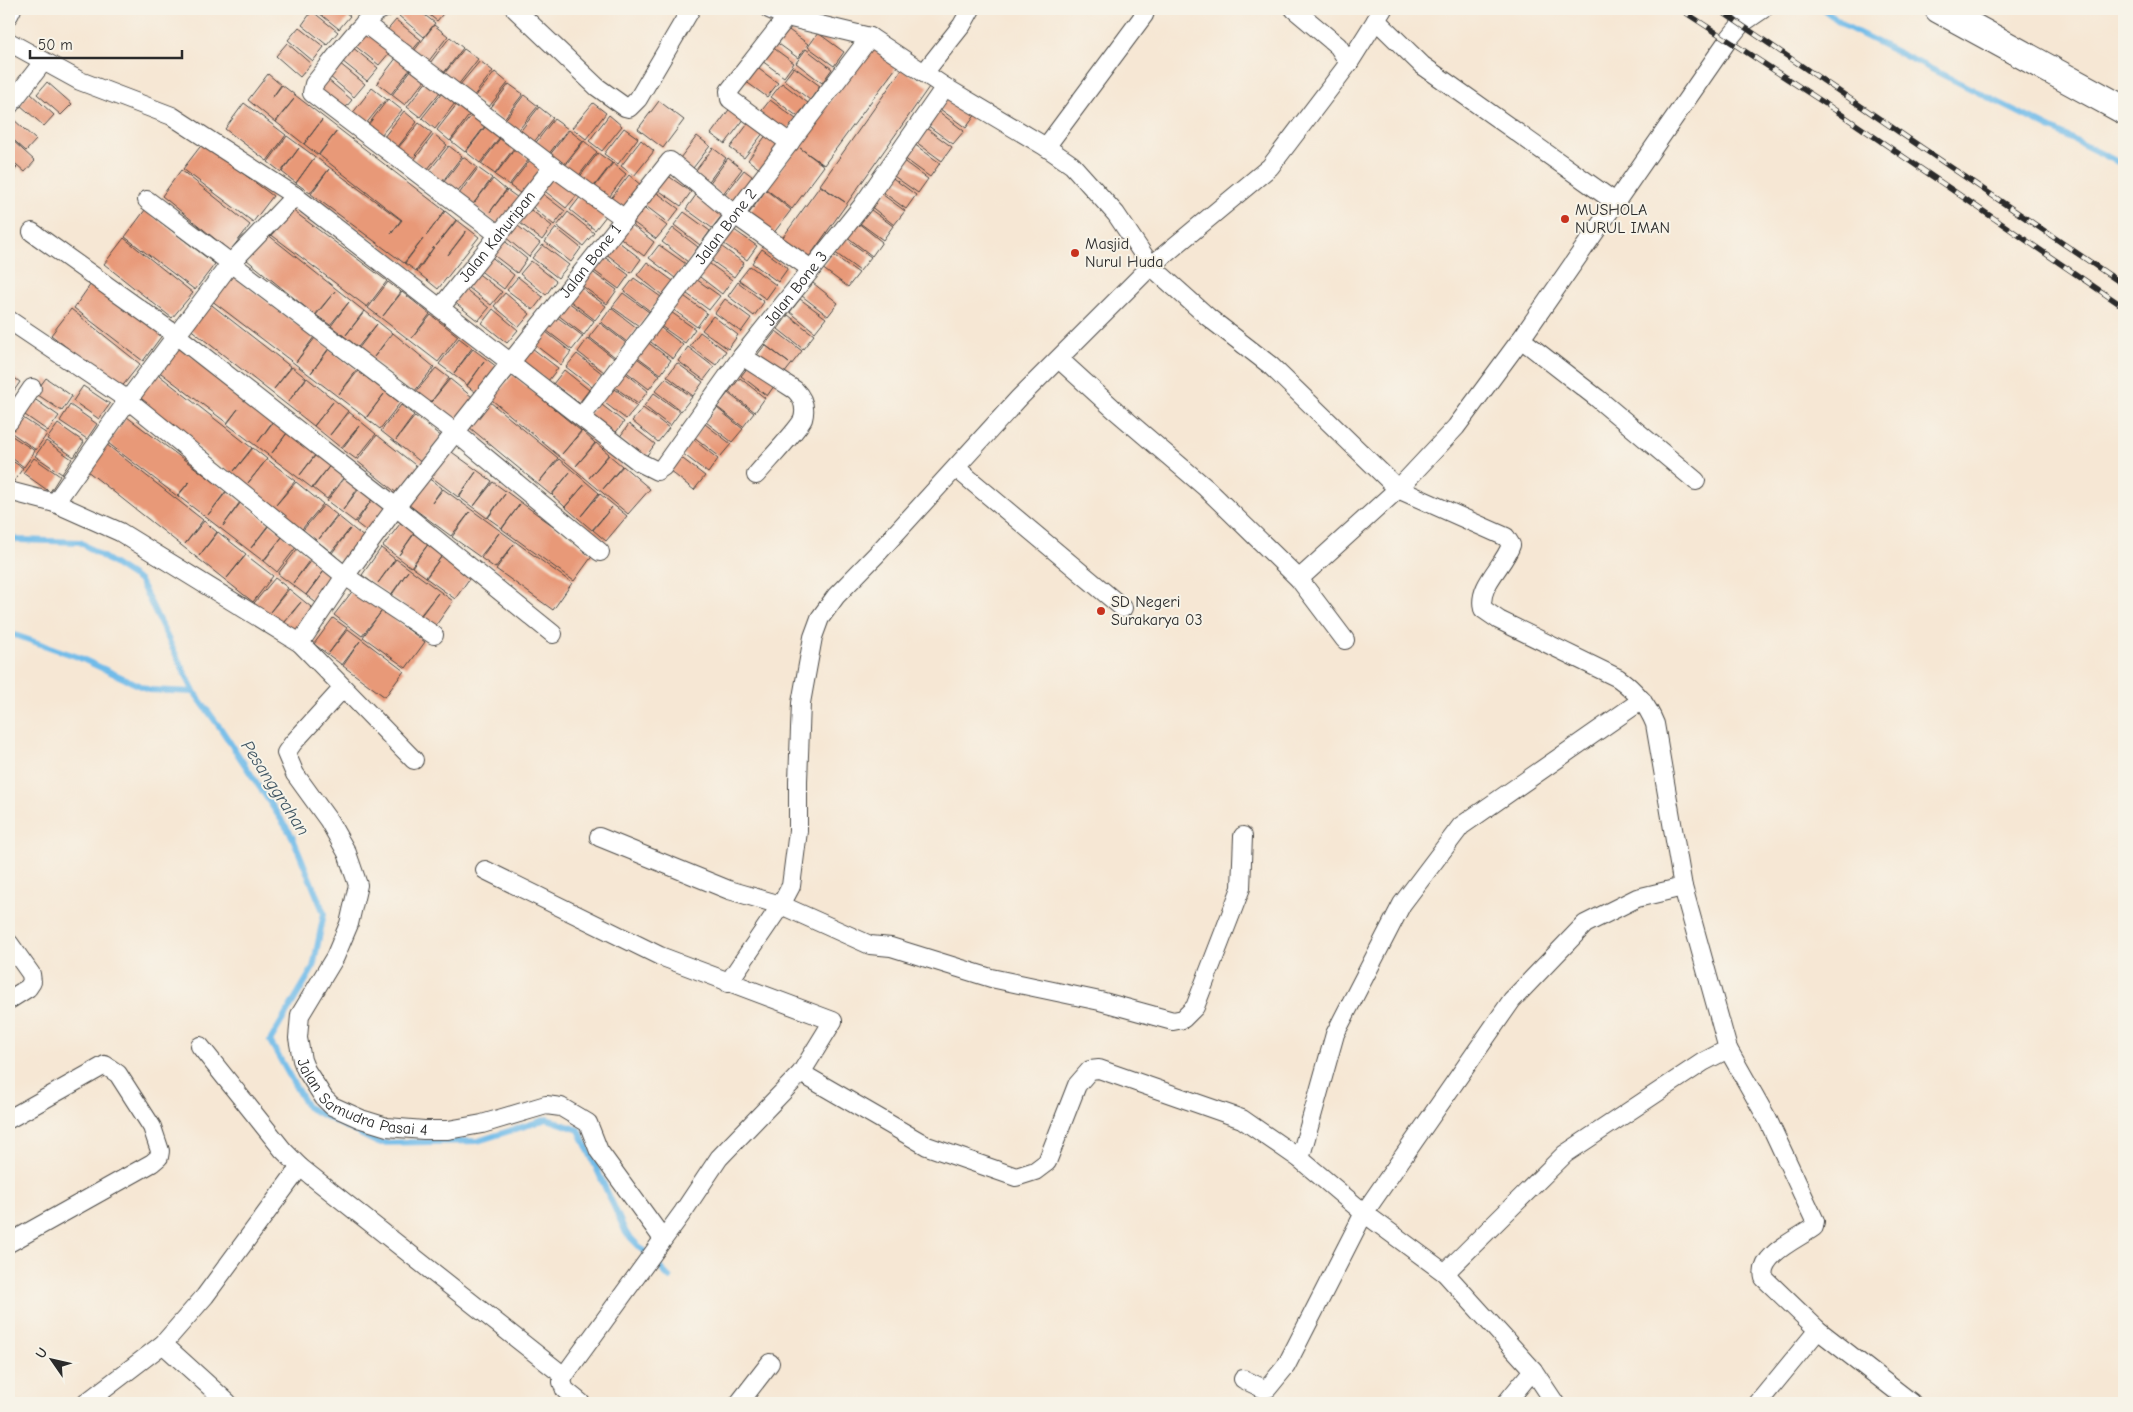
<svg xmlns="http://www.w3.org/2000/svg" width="2133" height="1412" viewBox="0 0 2133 1412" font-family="'Comic Neue',sans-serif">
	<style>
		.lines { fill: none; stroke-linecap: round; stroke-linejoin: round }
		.stream { stroke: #70bbe9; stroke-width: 6 }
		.building { fill: #e89978; fill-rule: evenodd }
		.street-casing { stroke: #494744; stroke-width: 20 }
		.primary-casing { stroke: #494744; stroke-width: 30 }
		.street { stroke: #fff; stroke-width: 18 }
		.primary { stroke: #fff; stroke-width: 28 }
		.rail-casing { stroke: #2b2b2b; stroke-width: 5.5 }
		.rail { stroke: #f7f3e8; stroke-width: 4; stroke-dasharray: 11; stroke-linecap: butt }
		.poi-dot { fill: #c8321e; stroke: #f7f3e8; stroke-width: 2 }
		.labels { text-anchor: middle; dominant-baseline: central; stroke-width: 4; stroke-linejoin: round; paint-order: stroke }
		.poi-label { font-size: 16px; fill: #2b2b2b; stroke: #f7f3e8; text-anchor: start }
		.street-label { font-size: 16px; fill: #2b2b2b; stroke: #f7f3e8 }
		.water-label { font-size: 18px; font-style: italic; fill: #405664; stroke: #f7f3e8 }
	</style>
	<rect width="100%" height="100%" fill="#f7f3e8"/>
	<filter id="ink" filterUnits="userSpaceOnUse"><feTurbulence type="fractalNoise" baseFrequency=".02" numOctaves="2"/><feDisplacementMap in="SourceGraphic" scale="10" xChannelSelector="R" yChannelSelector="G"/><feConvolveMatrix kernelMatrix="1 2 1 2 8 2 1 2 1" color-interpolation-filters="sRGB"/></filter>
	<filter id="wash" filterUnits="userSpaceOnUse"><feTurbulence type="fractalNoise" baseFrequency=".0096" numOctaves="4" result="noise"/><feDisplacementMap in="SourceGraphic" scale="20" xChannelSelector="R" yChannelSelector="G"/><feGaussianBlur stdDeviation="1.12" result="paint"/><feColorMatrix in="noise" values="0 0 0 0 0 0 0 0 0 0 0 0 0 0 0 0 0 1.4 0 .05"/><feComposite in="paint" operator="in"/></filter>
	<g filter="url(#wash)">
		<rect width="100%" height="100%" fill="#f6e7d4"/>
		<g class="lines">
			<g class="stream">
				<path d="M1823,9L1847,27L2124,165"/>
				<path d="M9,536L18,540L80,542L140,581L194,692L221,729L292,836L324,913L313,968L270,1041L307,1107L378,1143L478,1141L547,1119L579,1130L626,1233L670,1278"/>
				<path d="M9,633L78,657L149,690L194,692"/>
			</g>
		</g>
		<g id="blocks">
			<g class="building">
				<path d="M314,9H341L350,16L339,29Z"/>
				<path d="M405,9H417L435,23L424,37L399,16Z"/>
				<path d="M422,9H447L437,21Z"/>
				<path d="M312,11L338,32L327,45L302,25Z"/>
				<path d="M396,20L421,40L410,53L385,33Z"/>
				<path d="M434,25L448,36L428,62L414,51Z"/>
				<path d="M782,25L808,44L798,58L772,39Z"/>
				<path d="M299,27L324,47L313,61L288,40Z"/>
				<path d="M365,31L390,52L379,65L354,45Z"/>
				<path d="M818,33L844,52L834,66L808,47Z"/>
				<path d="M450,37L463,48L443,74L430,63Z"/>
				<path d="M287,43L311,64L300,77L276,56Z"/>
				<path d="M768,44L794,63L784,77L758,58Z"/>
				<path d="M871,46L898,65L824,165L800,148L824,166L792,209L766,189Z"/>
				<path d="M352,47L378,68L367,81L342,61Z"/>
				<path d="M464,49L478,59L458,85L444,74Z"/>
				<path d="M806,49L832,69L822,83L796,63Z"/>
				<path d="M397,57L411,68L391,94L377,83Z"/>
				<path d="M480,61L493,71L473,97L459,86Z"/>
				<path d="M339,63L365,84L354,97L329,76Z"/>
				<path d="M752,64L778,83L767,97L741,78Z"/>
				<path d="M794,67L820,86L810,100L784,80Z"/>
				<path d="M412,69L425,80L405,105L392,95Z"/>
				<path d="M902,69L929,87L805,263L778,244L820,186L845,202L820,185Z"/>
				<path d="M495,72L508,83L488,108L474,98Z"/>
				<path d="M268,74L281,85L272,98L282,85L445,211L426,236L445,211L456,220L436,246L457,220L479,237L438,289L417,272L434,247L416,271L405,263L423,239L404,263L311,194L329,169L310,193L296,183L314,158L296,183L282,172L299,148L281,172L268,162L287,136L401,220L391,234L402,220L319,155L337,131L318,155L304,144L322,120L304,144L276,122L294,99L275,122L248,100ZM466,231V232L448,255Z"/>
				<path d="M327,79L352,100L341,113L316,93Z"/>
				<path d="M427,81L440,92L420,117L407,107Z"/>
				<path d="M47,82L72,104L61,115L37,94Z"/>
				<path d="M782,83L808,103L797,116L771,97Z"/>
				<path d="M509,84L523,94L503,120L489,110Z"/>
				<path d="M372,88L386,99L365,125L352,114Z"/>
				<path d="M30,93L54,115L44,126L20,105Z"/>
				<path d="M442,93L455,103L435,129L422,118Z"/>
				<path d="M524,95L538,106L517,132L504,121Z"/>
				<path d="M950,95L976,114L966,128L940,109Z"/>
				<path d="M388,99L402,110L381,135L368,125Z"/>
				<path d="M770,100L796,119L785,133L759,114Z"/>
				<path d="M659,101L684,120L663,148L638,129Z"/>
				<path d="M244,103L286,135L267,161L225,129Z"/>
				<path d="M593,103L606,113L586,139L572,128Z"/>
				<path d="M457,104L470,114L450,141L437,130Z"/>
				<path d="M539,107L553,118L533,143L519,133Z"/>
				<path d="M731,107L745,118L725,144L711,134Z"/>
				<path d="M404,111L417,122L397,148L384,137Z"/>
				<path d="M938,111L964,131L953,144L927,125Z"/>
				<path d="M472,115L485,126L465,152L451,141Z"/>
				<path d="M609,115L622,126L602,151L589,141Z"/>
				<path d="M12,118L36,140L26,151L9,136V121Z"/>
				<path d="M554,119L568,129L548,155L534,145Z"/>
				<path d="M750,121L764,132L744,158L730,148Z"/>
				<path d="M419,123L432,133L412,159L398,148Z"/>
				<path d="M486,126L500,137L480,163L466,152Z"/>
				<path d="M624,128L638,138L618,164L604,154Z"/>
				<path d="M926,128L952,147L942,161L916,142Z"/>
				<path d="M569,130L583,141L563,166L549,156Z"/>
				<path d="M434,134L447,145L427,170L414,160Z"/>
				<path d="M767,134L781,144L761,170L748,160Z"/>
				<path d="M697,136L710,146L690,172L677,162Z"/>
				<path d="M501,137L514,148L495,174L481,164Z"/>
				<path d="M11,139L35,161L25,172L9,158V142Z"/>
				<path d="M641,140L654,151L634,176L621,166Z"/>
				<path d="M584,141L597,152L577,178L564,167Z"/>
				<path d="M203,143L273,196L253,222L183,169Z"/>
				<path d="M914,144L940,163L930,177L904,158Z"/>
				<path d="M449,146L462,156L442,182L429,171Z"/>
				<path d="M713,148L726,158L707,184L693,174Z"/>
				<path d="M515,149L529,159L509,185L495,175Z"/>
				<path d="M598,153L612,163L592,189L578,179Z"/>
				<path d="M463,157L477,167L457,193L443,183Z"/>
				<path d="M728,158L742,169L722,195L709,184Z"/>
				<path d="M9,160L17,168L9,177Z"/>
				<path d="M530,160L544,170L524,196L510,186Z"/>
				<path d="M902,160L928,179L918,193L891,174Z"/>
				<path d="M613,163L626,174L607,200L593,189Z"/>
				<path d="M478,168L492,178L474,203L493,179L506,190L490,212L507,190L521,200L500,226L459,194Z"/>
				<path d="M181,170L250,225L230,251L162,196Z"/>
				<path d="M744,170L757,180L738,206L724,196Z"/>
				<path d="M664,173L691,192L681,206L654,187Z"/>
				<path d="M552,175L577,195L566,208L541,188Z"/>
				<path d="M629,175L642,186L622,212L609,201Z"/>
				<path d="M890,176L916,195L906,209L880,190Z"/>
				<path d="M652,189L679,209L668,223L642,203Z"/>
				<path d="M766,190L791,210L770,238L745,219Z"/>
				<path d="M539,191L565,211L554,225L529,204Z"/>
				<path d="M879,192L905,211L894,225L869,205Z"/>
				<path d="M696,195L723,214L712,228L686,209Z"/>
				<path d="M581,196L606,216L595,230L570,210Z"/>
				<path d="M641,206L667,226L656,239L630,220Z"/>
				<path d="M288,207L387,281L367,307L269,233Z"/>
				<path d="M527,207L552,226L542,240L516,220Z"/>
				<path d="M867,207L893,226L883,240L857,221Z"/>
				<path d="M145,210L215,264L195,290L125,237Z"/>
				<path d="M568,212L594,233L583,246L557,226Z"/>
				<path d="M684,212L710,231L700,245L674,225Z"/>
				<path d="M628,222L654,242L644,256L618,236Z"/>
				<path d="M857,222L882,242L872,256L846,236Z"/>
				<path d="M514,223L540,243L529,257L504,236Z"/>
				<path d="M730,227L757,246L747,260L720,241Z"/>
				<path d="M556,228L581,248L571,262L545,242Z"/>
				<path d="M673,228L698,247L688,262L662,242Z"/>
				<path d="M267,234L364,311L346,335L365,311L392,333L374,357L393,333L434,367L414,392L359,348L377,324L358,347L331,326L349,302L330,325L316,315L335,291L315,315L247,260Z"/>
				<path d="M124,238L193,293L172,318L104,264Z"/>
				<path d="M845,238L871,257L860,271L834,252Z"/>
				<path d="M502,239L527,259L517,273L491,253Z"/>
				<path d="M615,239L641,259L631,273L605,253Z"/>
				<path d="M718,244L744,263L734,277L708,258Z"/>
				<path d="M543,245L569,265L558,278L532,258Z"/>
				<path d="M659,245L686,264L675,278L649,258Z"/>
				<path d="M762,249L788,268L778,282L752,263Z"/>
				<path d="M832,254L859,273L848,287L822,268Z"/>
				<path d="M489,255L514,275L504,289L478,269Z"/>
				<path d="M603,256L629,275L619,289L593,270Z"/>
				<path d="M531,261L556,281L546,295L520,274Z"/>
				<path d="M706,261L732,280L722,294L696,274Z"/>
				<path d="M647,262L673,281L662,295L637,275Z"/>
				<path d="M750,266L776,285L766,299L739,280Z"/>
				<path d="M591,271L617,290L607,304L581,285Z"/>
				<path d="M476,272L502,292L491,305L465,285Z"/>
				<path d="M230,274L314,337L296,362L315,338L329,348L311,373L329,349L357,370L339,394L358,371L400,403L380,429L366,418L384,394L366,418L211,300Z"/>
				<path d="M518,277L543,297L533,310L507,290Z"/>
				<path d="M693,277L720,296L709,310L683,291Z"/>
				<path d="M634,278L661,297L650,311L624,291Z"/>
				<path d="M93,281L163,334L143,361L74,308Z"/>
				<path d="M388,282L401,292L383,316L402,292L430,314L412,338L431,315L458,336L438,362L368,308Z"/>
				<path d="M738,282L764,302L754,316L728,296Z"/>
				<path d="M813,283L838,303L828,316L802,296Z"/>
				<path d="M580,287L606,306L595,320L569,300Z"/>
				<path d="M464,288L489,308L478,321L453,301Z"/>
				<path d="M505,293L530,314L519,327L494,306Z"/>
				<path d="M623,293L649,312L639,326L612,307Z"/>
				<path d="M681,294L707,313L697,327L671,308Z"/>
				<path d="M725,299L751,318L741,332L715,313Z"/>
				<path d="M800,299L826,318L815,332L790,312Z"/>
				<path d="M208,302L291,367L274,389L292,367L306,378L288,402L307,378L348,411L330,435L349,412L376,434L356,459L342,449L359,426L341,448L314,426L333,402L314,426L189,328Z"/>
				<path d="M568,302L594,321L584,335L558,315Z"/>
				<path d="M611,308L637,328L627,342L601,322Z"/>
				<path d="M71,309L140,364L120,389L51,335Z"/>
				<path d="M493,309L518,330L507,343L482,323Z"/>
				<path d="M668,310L695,329L685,343L658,324Z"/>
				<path d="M788,315L814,335L803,349L778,329Z"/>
				<path d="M713,316L738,335L728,349L702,330Z"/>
				<path d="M557,317L583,336L572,350L546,330Z"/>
				<path d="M600,323L626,343L615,357L589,337Z"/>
				<path d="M657,325L683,345L673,359L647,339Z"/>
				<path d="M776,331L802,351L780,379L754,359L765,345L789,363L765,345Z"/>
				<path d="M546,332L571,352L561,365L535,345Z"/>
				<path d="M700,332L726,351L716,365L690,346Z"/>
				<path d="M459,338L472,348L454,373L473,349L501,370L481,396L467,386L484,362L467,385L439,364Z"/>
				<path d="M588,338L614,358L604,372L578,352Z"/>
				<path d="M646,341L671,360L661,374L635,355Z"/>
				<path d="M176,344L275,418L258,442L276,418L290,429L272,453L290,429L318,451L300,475L319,451L347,473L327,499L313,488L331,464L312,488L227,424L238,409L227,423L157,370Z"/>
				<path d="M688,347L714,367L704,380L678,361Z"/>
				<path d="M532,348L558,368L548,381L522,362Z"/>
				<path d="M577,354L603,374L592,387L566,367Z"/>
				<path d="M634,356L660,375L649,389L624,370Z"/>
				<path d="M752,362L777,382L767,396L741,376Z"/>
				<path d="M677,363L703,382L693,396L667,376Z"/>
				<path d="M436,368L449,378L431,402L450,379L477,401L457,426L415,393Z"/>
				<path d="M564,370L589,390L579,403L553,384Z"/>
				<path d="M623,371L648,391L638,404L612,385Z"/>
				<path d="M155,372L252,448L234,471L253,448L267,459L248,483L267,459L295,481L276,505L296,482L323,504L302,529L135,397Z"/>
				<path d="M9,374L20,382L9,398Z"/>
				<path d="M513,375L581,431L562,454L582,431L595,443L576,466L596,443L609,454L589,478L609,455L622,466L603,489L623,466L650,489L628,514L492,400Z"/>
				<path d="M46,378L72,396L62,411L35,393Z"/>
				<path d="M666,378L692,397L681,411L655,391Z"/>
				<path d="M740,378L765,398L755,412L729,392Z"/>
				<path d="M83,386L110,404L99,419L73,401Z"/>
				<path d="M611,386L637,406L626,419L601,400Z"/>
				<path d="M654,393L680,412L670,426L644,406Z"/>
				<path d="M728,393L754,413L743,427L717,407Z"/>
				<path d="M33,398L59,416L48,431L22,413Z"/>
				<path d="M490,402L558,458L539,482L559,459L599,493L581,516L600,494L627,516L606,541L593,530L612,507L592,530L565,507L585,484L565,507L552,495L570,472L551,495L469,427Z"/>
				<path d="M598,402L624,422L613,436L587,416Z"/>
				<path d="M70,405L97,424L87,439L60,421Z"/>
				<path d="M401,405L414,415L396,440L415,416L442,437L422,463L381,431Z"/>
				<path d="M643,408L669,428L658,442L632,421Z"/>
				<path d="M717,408L743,429L732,442L706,422Z"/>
				<path d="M20,416L47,434L36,450L9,431Z"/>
				<path d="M127,417L226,491L208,515L227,491L240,502L223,526L241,502L269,524L251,548L270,524L297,546L277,572L264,561L282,537L263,561L178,496L189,482L177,496L108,443Z"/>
				<path d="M58,424L84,442L74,457L47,439Z"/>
				<path d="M629,424L655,444L645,458L619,438Z"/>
				<path d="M705,424L731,444L720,457L694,437Z"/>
				<path d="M9,434L35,451L24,467L9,456Z"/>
				<path d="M377,435L419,468L398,494L357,461Z"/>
				<path d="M693,439L718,459L708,473L682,453Z"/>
				<path d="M46,441L72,459L62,474L35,456Z"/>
				<path d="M106,444L203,520L185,544L204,521L217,532L199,556L218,532L246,554L227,578L246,555L273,576L253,602L86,470Z"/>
				<path d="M449,450L492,481L474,506L493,482L593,555L574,581L502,529L520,504L502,528L488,518L505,494L487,518L459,497L476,472L458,497L430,476Z"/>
				<path d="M679,456L705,476L694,490L669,470Z"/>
				<path d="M34,458L60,476L50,492L23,473Z"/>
				<path d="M9,459L23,468L12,484L9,482Z"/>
				<path d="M347,475L360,485L343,510L361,486L389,507L369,533L356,523L373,498L355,522L327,501Z"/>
				<path d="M428,478L442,488L432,503L443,489L572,583L553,610L496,569L514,544L495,568L481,558L499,533L480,557L452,537L470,512L451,536L409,505Z"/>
				<path d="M324,505L337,515L319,539L338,516L365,538L345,564L332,553L350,529L331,552L303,530Z"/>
				<path d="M403,520L416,530L399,555L417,530L474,572L455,599L426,578L444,553L426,577L412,567L429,543L411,567L383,546Z"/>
				<path d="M298,548L311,558L293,583L312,559L340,580L320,606L306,595L324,571L306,595L278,574Z"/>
				<path d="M381,548L395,559L378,583L396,559L453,601L434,628L420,617L438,593L419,617L391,596L408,571L390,596L362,575Z"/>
				<path d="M275,578L288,588L270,612L289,589L316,611L296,637L282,626L301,602L281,625L254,603Z"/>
				<path d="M354,589L425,642L406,668L363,637L381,612L362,636L334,615Z"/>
				<path d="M333,618L347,628L329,653L348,629L404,671L385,697L343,666L360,641L342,665L314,644Z"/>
			</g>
		</g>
	</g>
	<g filter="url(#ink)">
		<use href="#blocks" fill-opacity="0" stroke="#494744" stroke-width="1"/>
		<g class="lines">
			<defs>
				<g id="street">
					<path d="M384,9C367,12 327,69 314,84L312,93L499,235"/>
					<path d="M515,9L597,87L625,107L629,108L638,99L691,9"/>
					<path d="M769,9L787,17L870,37L945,87L1046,147L1072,165L1116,214L1151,266L1208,317L1270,365L1398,489L1506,537L1511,545C1504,566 1477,586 1483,609L1499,620L1618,678C1635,690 1647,704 1655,724L1683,887L1728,1049L1703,1062L1565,1154L1445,1273"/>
					<path d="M1294,9L1338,46L1349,63"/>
					<path d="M9,15L12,9"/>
					<path d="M1376,20L1422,65L1615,202"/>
					<path d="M364,23L553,167L625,219"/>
					<path id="s1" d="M9,42L80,81L172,116L295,196L639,462L657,471L663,467L742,356L862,206L945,87"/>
					<path d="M924,73L962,25L971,9"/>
					<path d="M9,106L43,62"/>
					<path d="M790,143L730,99L729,91L793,9"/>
					<path d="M1046,147L1144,15L1146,9"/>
					<path d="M147,200L456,433L600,552"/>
					<path d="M32,232L176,335L396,507L553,634"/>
					<path id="s2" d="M441,307L553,167"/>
					<path d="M9,320L128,400L345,576L434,635"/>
					<path d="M1521,339L1597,398L1696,481"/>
					<path d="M742,356L795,390C803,398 806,408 803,419C799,429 765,464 756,475"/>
					<path d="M1059,359L1116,411L1206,488L1299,579L1345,640"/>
					<path id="s3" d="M582,416L870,37"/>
					<path d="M9,422L32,388"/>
					<path d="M956,468L1123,608"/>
					<path d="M9,491L55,503L120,532L300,643L414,760"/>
					<path d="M55,503L128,400L230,264L295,196"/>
					<path d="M1299,579L1398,489L1456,427L1521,339L1728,40L1741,24L1763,9"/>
					<path id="s4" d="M300,643L345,576L396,507L670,161L735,215L811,269"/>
					<path id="s5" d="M343,688L293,743L286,753L295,774L329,821L347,853L358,885L349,924L335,957L300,1015L298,1038L302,1060L306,1070L324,1098L332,1106L361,1119L387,1127L424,1130H448L482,1124L546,1105L561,1107L588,1123L599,1151L663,1239"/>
					<path d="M599,837L729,890L781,905L870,945L891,947L991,978L1100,1001L1173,1021L1183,1019L1195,1007L1241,888L1243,836"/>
					<path d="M485,870L660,956L833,1021L801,1073L719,1158L683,1212L564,1376L562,1382L565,1390L581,1403"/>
					<path d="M9,943L31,974L32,982L28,988L9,1000"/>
					<path d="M728,983L781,905L791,886L798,831V781L801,703L813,637L820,618L836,596L876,555L1019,398L1151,266L1270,167L1349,63L1383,9"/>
					<path d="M1728,1049L1768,1120L1815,1221L1814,1227C1798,1239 1758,1255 1764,1278L1818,1330L1912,1403"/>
					<path d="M801,1073L927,1146L1016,1177L1035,1171L1047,1162L1077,1085L1090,1070L1099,1069L1242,1119L1300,1159L1364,1213L1445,1273L1533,1370L1555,1403"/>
					<path d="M9,1119L105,1065L118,1074L152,1127L160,1151L159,1157L152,1163L9,1243"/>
					<path d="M1300,1159L1335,1034L1402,904L1461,826L1642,700"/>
					<path d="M300,1167L564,1376"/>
					<path d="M163,1344L228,1403"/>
					<path d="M1243,1379L1262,1388H1268L1286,1366L1364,1213L1512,1000L1585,924L1637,898L1683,887"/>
					<path d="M86,1403L163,1344L205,1296L300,1167L283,1150L200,1046"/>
					<path d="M739,1403L770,1363"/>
					<path d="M1506,1403L1533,1370"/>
					<path d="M1758,1403L1818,1330"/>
				</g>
				<path id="primary" d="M1939,9L2124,110"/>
			</defs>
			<use href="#street" class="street-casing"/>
			<use href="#primary" class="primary-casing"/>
			<use href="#street" class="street"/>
			<use href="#primary" class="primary"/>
			<defs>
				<g id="rail">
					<path d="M1680,9L1829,106L2124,307"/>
					<path d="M1718,9L2124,285"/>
				</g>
			</defs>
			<use href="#rail" class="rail-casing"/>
			<use href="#rail" class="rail"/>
		</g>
	</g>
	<g class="poi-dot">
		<circle cx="1565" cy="219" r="5"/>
		<circle cx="1075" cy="253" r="5"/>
		<circle cx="1101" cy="611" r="5"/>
	</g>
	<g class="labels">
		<g class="poi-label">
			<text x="1575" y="210">MUSHOLA<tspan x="1575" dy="18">NURUL IMAN</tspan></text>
			<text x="1085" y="244">Masjid<tspan x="1085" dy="18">Nurul Huda</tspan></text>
			<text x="1111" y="602">SD Negeri<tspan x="1111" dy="18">Surakarya 03</tspan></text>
		</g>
		<g class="street-label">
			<text stroke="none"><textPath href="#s3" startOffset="238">Jalan Bone 2</textPath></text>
			<text stroke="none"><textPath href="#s2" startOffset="90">Jalan Kahuripan</textPath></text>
			<text stroke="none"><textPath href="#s4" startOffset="480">Jalan Bone 1</textPath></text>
			<text stroke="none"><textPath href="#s1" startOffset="1011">Jalan Bone 3</textPath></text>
			<text stroke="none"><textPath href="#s5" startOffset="504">Jalan Samudra Pasai 4</textPath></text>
		</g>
		<g class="water-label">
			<text transform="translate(275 788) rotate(57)">Pesanggrahan</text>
		</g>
	</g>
	<rect width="2133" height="1412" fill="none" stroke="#f7f3e8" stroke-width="30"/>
	<g transform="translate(52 1360) rotate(304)" stroke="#f7f3e8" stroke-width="4" paint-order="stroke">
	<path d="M0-4L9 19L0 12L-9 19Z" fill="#2b2b2b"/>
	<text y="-8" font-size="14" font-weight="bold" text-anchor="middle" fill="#2b2b2b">U</text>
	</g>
	<path d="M30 50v8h152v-8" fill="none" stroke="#2b2b2b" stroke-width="2.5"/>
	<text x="38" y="50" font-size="15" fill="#2b2b2b" stroke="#f7f3e8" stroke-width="4" paint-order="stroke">50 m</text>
</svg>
